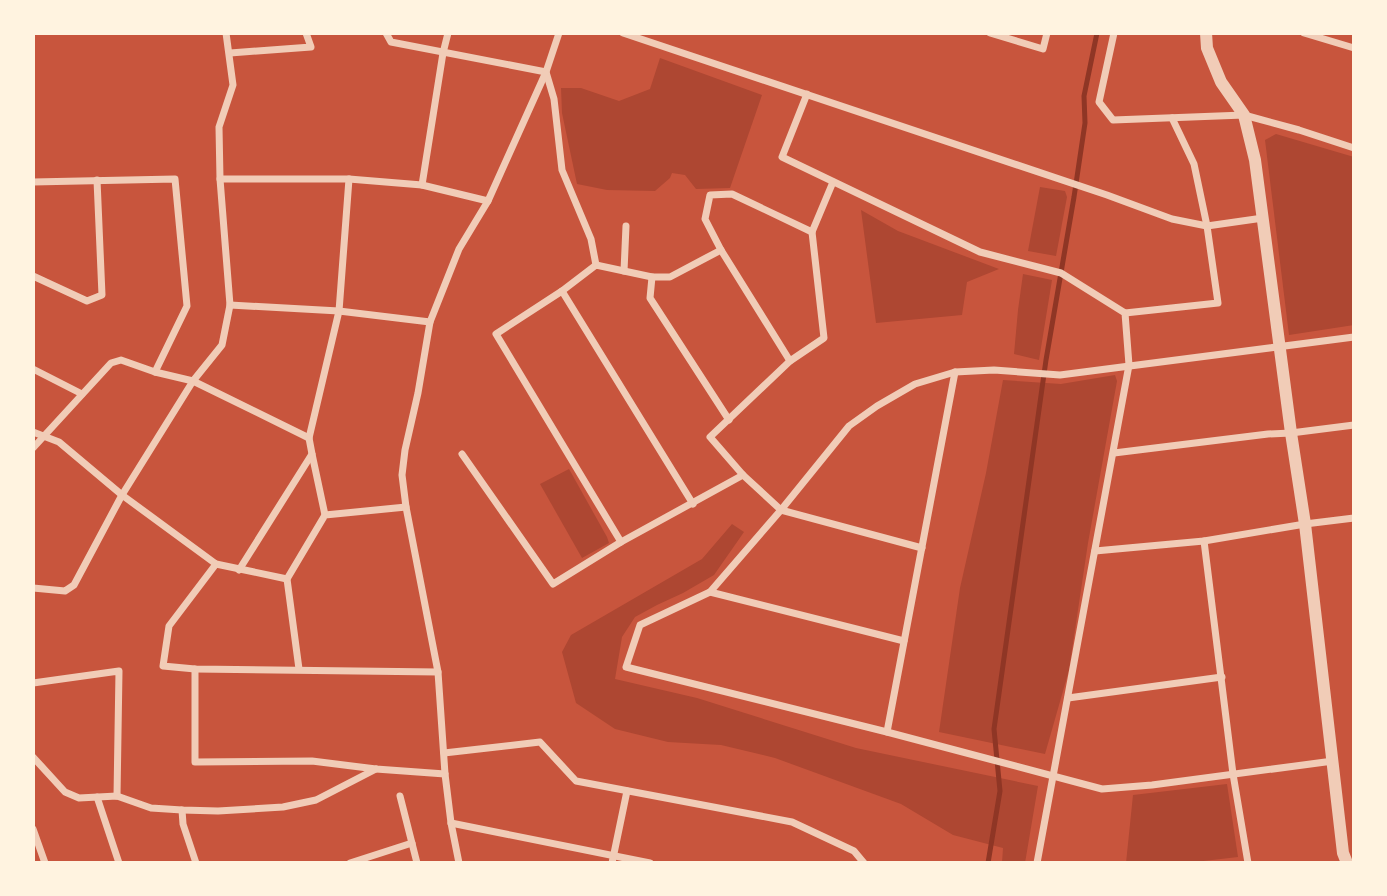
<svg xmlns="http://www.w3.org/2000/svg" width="1387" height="896" viewBox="0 0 1387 896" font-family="Manrope,sans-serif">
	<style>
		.green { fill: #ae4732 }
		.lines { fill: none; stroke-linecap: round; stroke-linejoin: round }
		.stream { stroke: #8f3625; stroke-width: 5 }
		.minor { stroke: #f1ccb7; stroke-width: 7 }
		.tertiary { stroke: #f1ccb7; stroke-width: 12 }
	</style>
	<rect width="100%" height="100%" fill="#c8553d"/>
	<g class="green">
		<path d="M660,58L762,95L730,188L696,189L685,175L672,173L670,178L655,191L607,190L577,184L562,113L561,88H581L619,101L650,89Z"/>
		<path d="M1276,134L1354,157V325L1289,335L1265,140Z"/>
		<path d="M1040,187L1065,191L1067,197L1056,256L1028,251Z"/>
		<path d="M861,210L898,231L999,269L967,282L962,315L876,323Z"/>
		<path d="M1023,274L1052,280L1039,360L1014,354L1018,310Z"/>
		<path d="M1115,375L1117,381L1088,543L1069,670L1045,754L939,732L960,588L986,473L1003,380L1061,384Z"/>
		<path d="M569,469L607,537L609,543L582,558L540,484Z"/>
		<path d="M732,524L744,532L714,575L683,593L657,605L635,617L622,637L615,679L697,698L856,748L1038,786L1025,863H1002L1003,848L953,835L901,804L775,758L721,745L668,742L615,729L576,703L562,652L571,635L702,559Z"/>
		<path d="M1227,784L1238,857L1186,863H1126L1133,795Z"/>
	</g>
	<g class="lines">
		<path class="stream" d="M988,863L1000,791L994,729L1046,360L1074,197L1085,123L1084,96L1097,33"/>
		<g class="minor">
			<path d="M386,33L391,42L546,72L554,99L562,170L591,239L596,265"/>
			<path d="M623,33L1107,195L1172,219L1207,226L1263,218"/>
			<path d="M990,33L1043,49L1047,33"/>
			<path d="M1114,33L1099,102L1113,120L1244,115L1299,130L1354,148"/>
			<path d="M1304,33L1354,48"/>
			<path d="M230,53L311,47L306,33"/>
			<path d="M807,94L782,157L980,252L1061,273L1125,313L1129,365L1037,863"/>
			<path d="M220,179H349L422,185L488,201"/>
			<path d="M33,182L175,179L187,306L155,372"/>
			<path d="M833,182L812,232L824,338L790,361L710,437L743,475L781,510L922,548"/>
			<path d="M422,185L443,53L448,33"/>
			<path d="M624,271L626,226"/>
			<path d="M33,276L87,301L102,295L97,180"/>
			<path d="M652,277L650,298L729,420"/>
			<path d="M562,291L693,504"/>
			<path d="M230,305L339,311L430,322"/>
			<path d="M1125,313L1218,303L1207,226L1194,164L1172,118"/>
			<path d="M790,361L721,250L705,219L710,195L732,194L812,232"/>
			<path d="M33,369L82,394"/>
			<path d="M33,432L59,442L122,495L216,564L287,579"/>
			<path d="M33,448L111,363L121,360L155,372L193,381L309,438"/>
			<path d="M1114,453L1268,434L1291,433L1354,425"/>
			<path d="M312,454L325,515"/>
			<path d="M462,454L553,584L621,542L743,475"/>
			<path d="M1204,541L1233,774L1248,863"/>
			<path d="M621,542L496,334L562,291L596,265L652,277H670L721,250"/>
			<path d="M1095,551L1204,541L1305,524L1354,518"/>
			<path d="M216,564L169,626L163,666L195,669L438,672"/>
			<path d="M239,570L312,454L309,438L339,311L349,179"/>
			<path d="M33,588L65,591L74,585L122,495L193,381L222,345L230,305L220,179L219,127L233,85L226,33"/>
			<path d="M710,592L904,641"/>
			<path d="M195,669V762L312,761L376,769L445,774"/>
			<path d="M299,669L287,579L325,515L406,507"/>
			<path d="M33,683L119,671L117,796"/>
			<path d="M1068,698L1222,677"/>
			<path d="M887,732L955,372"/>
			<path d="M444,753L540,742L576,781L792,822L854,851L864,863"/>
			<path d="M33,757L65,792L79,798L117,796L151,808L182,810L218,811L283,807L316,800L376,769"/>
			<path d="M1333,761L1152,785L1102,789L887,732L626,667L640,625L710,592L781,510L849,426L877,406L915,384L955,372L994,370L1060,375L1354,337"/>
			<path d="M400,796L417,863"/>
			<path d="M97,797L119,863"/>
			<path d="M182,810L183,824L196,863"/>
			<path d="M451,823L650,863"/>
			<path d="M33,829L45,863"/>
			<path d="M350,863L412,843"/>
			<path d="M459,863L451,823L445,774L438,672L406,507L402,475L405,450L418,393L430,322L459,249L488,201L546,72L559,33"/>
			<path d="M612,863L627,791"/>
		</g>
		<path class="tertiary" d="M1206,33L1207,48L1221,82L1244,115L1255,160L1291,433L1305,524L1343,853L1347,863"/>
	</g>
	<rect width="1387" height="896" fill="none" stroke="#fff3e0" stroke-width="70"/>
</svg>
